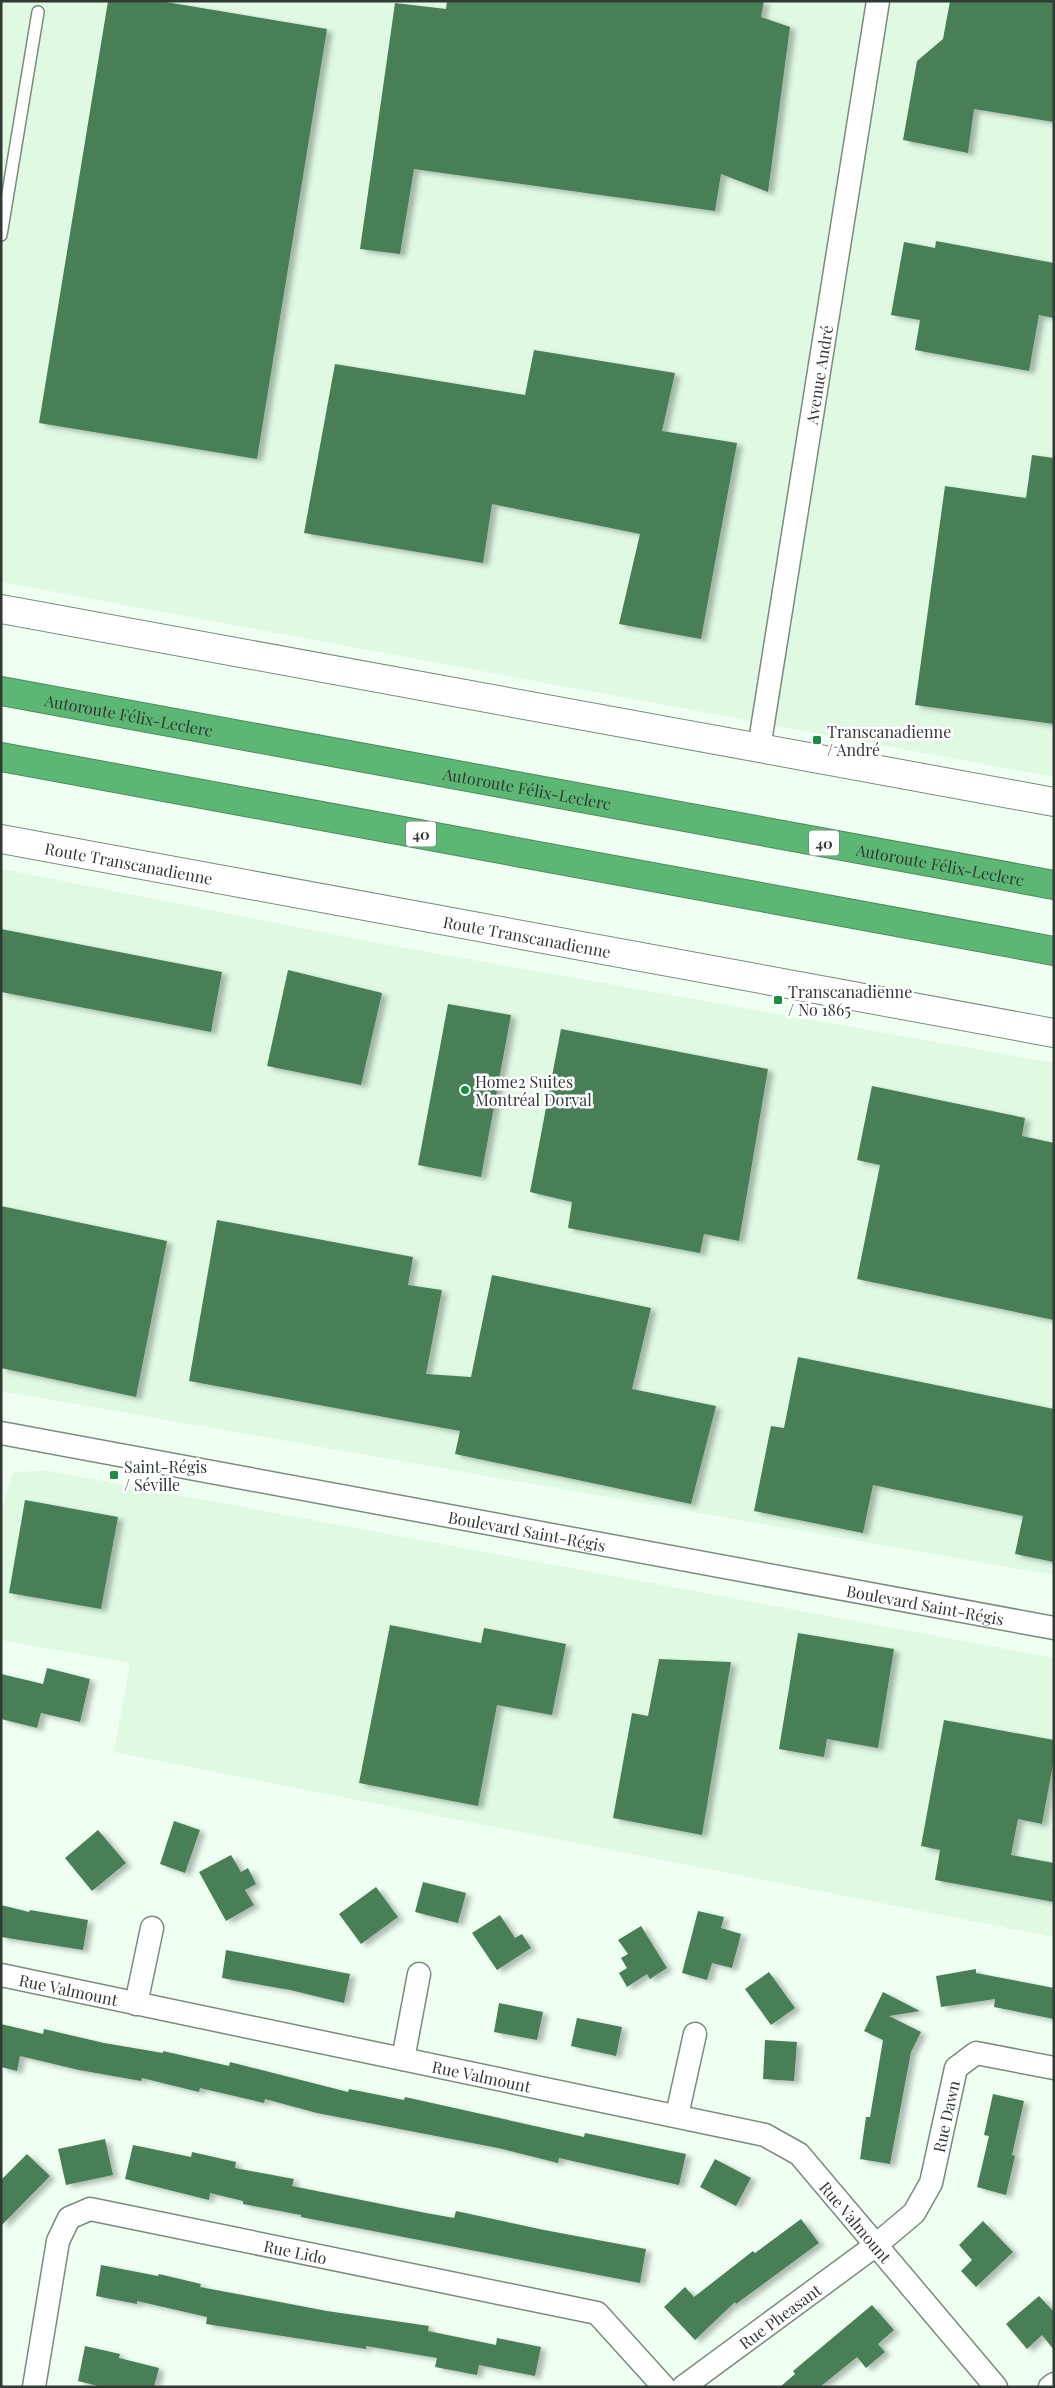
<svg xmlns="http://www.w3.org/2000/svg" width="1055" height="2388" viewBox="0 0 1055 2388" font-family="'Playfair Display',serif">
	<style>
		.built { fill: #dff9e3 }
		.building { fill: #497f56; filter: url(#shadow) }
		.lines { fill: none; stroke-linecap: round; stroke-linejoin: round }
		.service-casing { stroke: #7a8b7d; stroke-width: 14 }
		.minor-casing { stroke: #7a8b7d; stroke-width: 25 }
		.secondary-casing { stroke: #7a8b7d; stroke-width: 30 }
		.motorway-casing { stroke: #4e8b5d; stroke-width: 30 }
		.service { stroke: #fff; stroke-width: 11 }
		.minor { stroke: #fff; stroke-width: 22 }
		.secondary { stroke: #fff; stroke-width: 28 }
		.motorway { stroke: #5db774; stroke-width: 28 }
		.poi-dot { fill: #1d8d46; stroke: #fff; stroke-width: 2 }
		.labels { text-anchor: middle; dominant-baseline: central; stroke-width: 5; stroke-linejoin: round; paint-order: stroke }
		.shield { fill: #fff; stroke: #6f7470; stroke-width: 1 }
		.shield-label { font-size: 15px; font-weight: bold; fill: #313933 }
		.street-label { font-size: 16px; fill: #313933; stroke: #fff }
		.poi-label { font-size: 16px; fill: #313933; stroke: #fff; text-anchor: start }
	</style>
	<defs>
		<filter id="shadow"><feDropShadow dx="5.5" dy="3" stdDeviation="2.5" flood-color="#0004"/></filter>
	</defs>
	<rect width="100%" height="100%" fill="#effff2"/>
	<g class="built">
		<path d="M1,1H1054V777L1,582Z"/>
		<path d="M1,869L388,945L1054,1063V1575L1,1391Z"/>
		<path d="M49,1471L1054,1658V1937L114,1752L130,1663L1,1640V1514L5,1498L13,1472Z"/>
	</g>
	<g class="building">
		<path d="M108,1H160L327,29L257,459L39,423Z"/>
		<path d="M447,1H764L761,17L790,27L768,192L721,174L715,211L414,169L400,254L360,249L395,3L446,9Z"/>
		<path d="M950,1H1054V122L974,109L968,153L903,140L917,61L943,39Z"/>
		<path d="M936,241L1054,263V318L1039,315L1029,371L915,350L920,320L891,315L904,242L935,248Z"/>
		<path d="M534,350L675,373L662,431L737,443L701,639L619,624L640,534L492,504L483,563L304,533L335,364L525,395Z"/>
		<path d="M1032,455L1054,458V724L915,705L945,486L1026,498Z"/>
		<path d="M1,929L222,972L211,1032L1,992Z"/>
		<path d="M288,970L382,993L361,1085L267,1066Z"/>
		<path d="M448,1004L511,1015L481,1177L418,1165Z"/>
		<path d="M561,1029L768,1069L739,1241L704,1234L700,1253L568,1228L572,1202L530,1192Z"/>
		<path d="M872,1086L1025,1118L1022,1136L1054,1143V1320L857,1279L880,1165L857,1160Z"/>
		<path d="M1,1206L167,1241L136,1397L1,1368Z"/>
		<path d="M217,1220L413,1257L408,1285L442,1290L426,1374L471,1377L492,1275L651,1308L632,1389L716,1406L691,1504L455,1454L460,1431L189,1381Z"/>
		<path d="M798,1357L1054,1409V1562L1015,1554L1023,1516L873,1485L863,1533L754,1511L771,1426L784,1428Z"/>
		<path d="M25,1500L118,1517L101,1609L9,1593Z"/>
		<path d="M390,1625L481,1643L484,1628L566,1644L552,1715L497,1705L478,1806L359,1783Z"/>
		<path d="M798,1633L894,1649L878,1748L827,1739L824,1757L779,1749Z"/>
		<path d="M659,1659L731,1662L702,1835L613,1818L632,1713L648,1716Z"/>
		<path d="M47,1668L90,1679L80,1722L41,1713L37,1728L1,1719V1674L43,1684Z"/>
		<path d="M944,1720L1054,1740V1759L1042,1824L1018,1819L1011,1855L1054,1863V1902L935,1880L940,1850L921,1846Z"/>
		<path d="M174,1821L200,1830L185,1873L160,1864Z"/>
		<path d="M98,1830L126,1863L92,1891L65,1858Z"/>
		<path d="M231,1855L241,1872L248,1868L256,1884L245,1890L254,1905L226,1921L199,1872Z"/>
		<path d="M423,1882L466,1893L458,1923L415,1912Z"/>
		<path d="M376,1887L398,1917L361,1944L339,1914Z"/>
		<path d="M1,1905L29,1912L30,1910L88,1920L83,1950L1,1937Z"/>
		<path d="M698,1911L724,1917L721,1928L741,1934L732,1968L712,1963L707,1980L682,1973Z"/>
		<path d="M500,1915L515,1938L522,1934L531,1948L497,1970L472,1933Z"/>
		<path d="M641,1926L667,1968L650,1979L647,1974L627,1987L619,1973L627,1968L621,1958L628,1954L618,1940Z"/>
		<path d="M226,1950L350,1974L344,2003L290,1990L222,1978Z"/>
		<path d="M976,1969V1973L1054,1988V2019L994,2007L995,1999L941,2007L936,1976Z"/>
		<path d="M769,1972L795,2008L771,2025L745,1989Z"/>
		<path d="M883,1992L920,2011L889,2016L921,2032L911,2052L890,2164L860,2159L866,2117H870L883,2040L864,2031Z"/>
		<path d="M499,2003L543,2012L537,2040L494,2032Z"/>
		<path d="M577,2018L622,2027L616,2056L571,2046Z"/>
		<path d="M1,2024L43,2034L44,2029L104,2043L163,2053V2051L229,2066L230,2062L348,2092L349,2089L404,2100L405,2097L584,2137L585,2133L686,2154L679,2185L559,2158L558,2163L498,2148L317,2113L265,2099L264,2103L200,2088L199,2092L142,2078L141,2081L79,2070L20,2056L17,2071L1,2067Z"/>
		<path d="M765,2040L797,2042L794,2081L763,2079Z"/>
		<path d="M993,2094L1024,2101L1012,2155L1015,2156L1006,2195L977,2187L989,2136L984,2135Z"/>
		<path d="M105,2139L113,2175L66,2185L58,2149Z"/>
		<path d="M133,2145L191,2157L192,2152L236,2162L235,2168L294,2179L292,2186L426,2213L454,2218L456,2211L544,2230L646,2249L640,2283L301,2217V2215L243,2204V2201L210,2193L209,2200L125,2179Z"/>
		<path d="M27,2154L50,2176L1,2226V2180Z"/>
		<path d="M715,2159L751,2178L736,2206L700,2187Z"/>
		<path d="M801,2219L819,2243L736,2304L735,2302L695,2340L664,2307L685,2287L694,2297L753,2251L755,2253Z"/>
		<path d="M983,2221L1013,2252L976,2287L961,2271L972,2260L959,2245Z"/>
		<path d="M101,2265L158,2276L159,2274L201,2284L200,2287L327,2311L429,2326L428,2331L496,2345L497,2338L541,2347L535,2376L479,2365L477,2375L435,2367L437,2358L366,2346V2349L206,2324L207,2317L137,2301V2304L96,2296Z"/>
		<path d="M1039,2296L1054,2312V2350L1042,2335L1027,2349L1006,2324Z"/>
		<path d="M872,2305L894,2330L878,2344L885,2352L866,2368L857,2357L820,2387H780L795,2374L793,2371Z"/>
		<path d="M85,2346L120,2354L119,2358L159,2368L154,2387H102L78,2381Z"/>
	</g>
	<g class="lines">
		<defs>
			<path id="service" d="M1,235L38,12"/>
			<g id="minor">
				<path id="s1" d="M759,748L878,1"/>
				<path id="s2" d="M1,1433L1054,1628"/>
				<path id="s3" d="M1,1975L765,2135L799,2154L996,2387"/>
				<path d="M136,2004L152,1928"/>
				<path d="M403,2059L419,1974"/>
				<path d="M677,2115L695,2034"/>
				<path id="s4" d="M34,2387L58,2241L69,2218L90,2209L597,2313L664,2387"/>
				<path id="s5" d="M683,2387L876,2245L914,2213L931,2183L956,2068L976,2053L1054,2068"/>
				<path d="M1050,2387L1054,2384"/>
			</g>
			<g id="secondary">
				<path d="M1,609L1054,802"/>
				<path id="s6" d="M1,839L1054,1033"/>
			</g>
			<g id="motorway">
				<path id="s7" d="M1,691L1054,885"/>
				<path d="M1,757L1054,951"/>
			</g>
		</defs>
		<use href="#service" class="service-casing"/>
		<use href="#minor" class="minor-casing"/>
		<use href="#secondary" class="secondary-casing"/>
		<use href="#motorway" class="motorway-casing"/>
		<use href="#service" class="service"/>
		<use href="#minor" class="minor"/>
		<use href="#secondary" class="secondary"/>
		<use href="#motorway" class="motorway"/>
	</g>
	<g class="poi-dot">
		<rect x="812" y="735" width="10" height="10" rx="2.5"/>
		<rect x="773" y="995" width="10" height="10" rx="2.5"/>
		<circle cx="465" cy="1090" r="5"/>
		<rect x="109" y="1470" width="10" height="10" rx="2.5"/>
	</g>
	<g class="labels">
		<g class="shield">
			<rect x="406" y="821.5" width="30" height="25" rx="4"/>
			<rect x="809" y="830.5" width="30" height="25" rx="4"/>
		</g>
		<g class="shield-label">
			<text x="421" y="834">40</text>
			<text x="824" y="843">40</text>
		</g>
		<g class="street-label">
			<text stroke="none"><textPath href="#s1" startOffset="378">Avenue André</textPath></text>
			<text stroke="none"><textPath href="#s7" startOffset="130">Autoroute Félix-Leclerc</textPath></text>
			<text stroke="none"><textPath href="#s7" startOffset="535">Autoroute Félix-Leclerc</textPath></text>
			<text stroke="none"><textPath href="#s6" startOffset="130">Route Transcanadienne</textPath></text>
			<text stroke="none"><textPath href="#s7" startOffset="955">Autoroute Félix-Leclerc</textPath></text>
			<text stroke="none"><textPath href="#s6" startOffset="535">Route Transcanadienne</textPath></text>
			<text stroke="none"><textPath href="#s2" startOffset="535">Boulevard Saint-Régis</textPath></text>
			<text stroke="none"><textPath href="#s2" startOffset="940">Boulevard Saint-Régis</textPath></text>
			<text stroke="none"><textPath href="#s3" startOffset="69">Rue Valmount</textPath></text>
			<text stroke="none"><textPath href="#s3" startOffset="491">Rue Valmount</textPath></text>
			<text stroke="none"><textPath href="#s5" startOffset="392">Rue Dawn</textPath></text>
			<text stroke="none"><textPath href="#s3" startOffset="908">Rue Valmount</textPath></text>
			<text stroke="none"><textPath href="#s4" startOffset="406">Rue Lido</textPath></text>
			<text stroke="none"><textPath href="#s5" startOffset="120">Rue Pheasant</textPath></text>
		</g>
		<g class="poi-label">
			<text x="827" y="731">Transcanadienne<tspan x="827" dy="18">/ André</tspan></text>
			<text x="788" y="991">Transcanadienne<tspan x="788" dy="18">/ No 1865</tspan></text>
			<text x="475" y="1081">Home2 Suites<tspan x="475" dy="18">Montréal Dorval</tspan></text>
			<text x="124" y="1466">Saint-Régis<tspan x="124" dy="18">/ Séville</tspan></text>
		</g>
	</g>
	<rect width="1055" height="2388" fill="none" stroke="#313933" stroke-width="5"/>
</svg>
